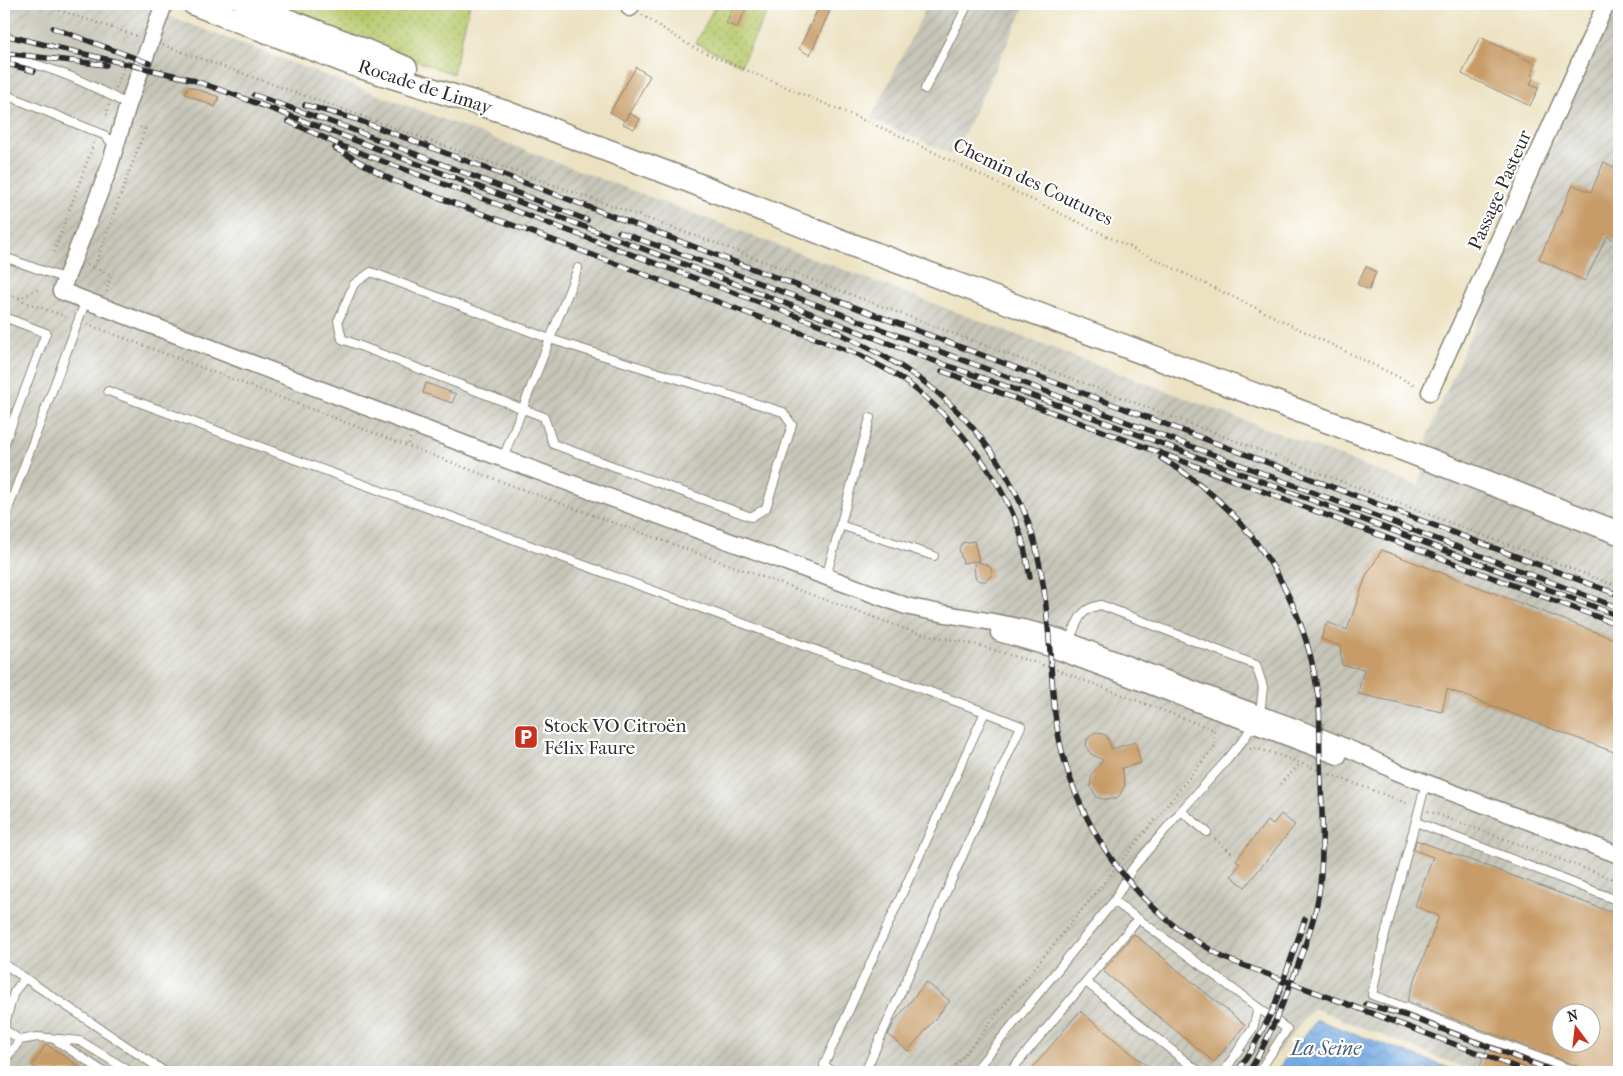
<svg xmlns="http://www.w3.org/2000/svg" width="1623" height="1076" viewBox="0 0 1623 1076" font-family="'IM FELL French Canon',serif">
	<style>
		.industrial { fill: url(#industrial-furrows); fill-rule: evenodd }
		.railway { fill: #c6c5b8 }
		.grass { fill: url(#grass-dots); stroke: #717a4c }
		.water { fill: url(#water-waves); stroke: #506a86 }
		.building { fill: #c79c67; fill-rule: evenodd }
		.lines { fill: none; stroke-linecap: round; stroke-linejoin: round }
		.lane-casing { stroke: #8c8676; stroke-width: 10 }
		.street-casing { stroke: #8c8676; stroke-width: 19 }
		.secondary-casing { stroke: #8c8676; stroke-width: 25 }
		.path { stroke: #8c8676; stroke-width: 2.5; stroke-dasharray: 1 4; stroke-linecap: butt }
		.lane { stroke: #fff; stroke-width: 8 }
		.street { stroke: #fff; stroke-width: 16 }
		.secondary { stroke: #fff; stroke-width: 22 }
		.rail-casing { stroke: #2b2b2b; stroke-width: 5.5 }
		.rail { stroke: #fff; stroke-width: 4; stroke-dasharray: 11; stroke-linecap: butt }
		.labels { text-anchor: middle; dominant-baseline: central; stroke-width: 4.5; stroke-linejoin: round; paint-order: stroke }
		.street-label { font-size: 19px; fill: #2b2b2b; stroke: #fff }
		.poi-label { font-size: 19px; fill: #2b2b2b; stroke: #fff; text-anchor: start }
		.water-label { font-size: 20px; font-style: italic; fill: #495e74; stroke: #fff }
	</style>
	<defs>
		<pattern id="industrial-furrows" width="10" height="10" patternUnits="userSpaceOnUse" patternTransform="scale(1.25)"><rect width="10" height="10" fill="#c6c5b8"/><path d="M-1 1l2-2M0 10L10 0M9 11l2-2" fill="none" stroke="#aaa99e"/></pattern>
		<pattern id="grass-dots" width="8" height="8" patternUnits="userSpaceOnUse" patternTransform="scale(1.25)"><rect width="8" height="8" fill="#b7c96c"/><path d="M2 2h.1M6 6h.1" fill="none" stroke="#95a359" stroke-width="1.8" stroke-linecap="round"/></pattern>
		<pattern id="water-waves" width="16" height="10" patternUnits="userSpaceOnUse" patternTransform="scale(1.25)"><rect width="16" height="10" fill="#75aae2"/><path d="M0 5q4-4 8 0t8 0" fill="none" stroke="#608bb7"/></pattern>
	</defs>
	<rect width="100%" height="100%" fill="#fff"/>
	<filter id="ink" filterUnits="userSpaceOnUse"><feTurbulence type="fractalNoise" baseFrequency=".02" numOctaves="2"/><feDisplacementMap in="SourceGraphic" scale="10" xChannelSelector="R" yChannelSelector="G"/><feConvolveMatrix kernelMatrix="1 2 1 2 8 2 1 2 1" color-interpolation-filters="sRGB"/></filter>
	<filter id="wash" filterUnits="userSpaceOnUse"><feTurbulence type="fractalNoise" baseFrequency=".0096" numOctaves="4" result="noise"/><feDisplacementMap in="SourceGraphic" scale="20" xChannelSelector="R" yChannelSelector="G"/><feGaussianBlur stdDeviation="1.12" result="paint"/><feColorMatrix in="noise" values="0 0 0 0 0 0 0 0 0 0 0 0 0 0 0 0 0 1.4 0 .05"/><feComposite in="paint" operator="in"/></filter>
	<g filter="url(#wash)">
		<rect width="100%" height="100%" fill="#ece2c2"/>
		<g class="industrial">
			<path d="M4,4H136L1419,486L1429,432L1613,4H1619V1072H1475L1313,1008L1262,1072H4ZM1560,1014H1590V1044H1560Z"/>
			<path d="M928,4H1026L954,155L871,119Z"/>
		</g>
		<path class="railway" d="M34,6L140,46L121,91L51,63L4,48V24L25,29Z"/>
		<g class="grass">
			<path d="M260,4H470L453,74Z"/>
			<path d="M716,4H771L741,65L696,43Z"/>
		</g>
		<path class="water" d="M1317,1020L1460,1072H1275Z"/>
		<g id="blocks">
			<g class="building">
				<path d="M735,4H748L737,28L726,23Z"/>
				<path d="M820,5L830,10L810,55L799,49Z"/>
				<path d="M1480,37L1536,64L1531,75L1534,77L1530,84L1539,87L1530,106L1462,74Z"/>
				<path d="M636,67L650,76L625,121L610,112Z"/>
				<path d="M188,86L219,97L215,107L185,94Z"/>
				<path d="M629,113L640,119L634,129L623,124Z"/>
				<path d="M1604,162L1619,170V242L1607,236L1585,281L1539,259L1573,185L1591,192Z"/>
				<path d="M1366,266L1376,272L1369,290L1357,284Z"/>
				<path d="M426,383L456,394L452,403L423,393Z"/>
				<path d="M974,541L979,561H975L988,565L992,570L991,576L985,581H979L975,577L974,561L963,563L959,549L962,543Z"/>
				<path d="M1382,550L1619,641V754L1447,689L1442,712L1358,694L1364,669L1342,665L1340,646L1321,639L1327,622L1347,630L1366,576Z"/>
				<path d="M1095,732L1106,735L1112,749L1135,742L1141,763L1122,768L1125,785L1120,795L1115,799H1102L1097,797L1090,786L1092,774L1103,760L1091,754L1086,747L1087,739Z"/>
				<path d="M1281,814L1295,825L1245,887L1231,876L1240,864L1236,860L1267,821L1273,824Z"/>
				<path d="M1416,840L1619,915V1072H1593L1407,1001L1439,916L1415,906L1433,857L1414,850ZM1560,1014H1590V1044H1560Z"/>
				<path d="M1134,934L1245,1025L1214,1062L1103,971Z"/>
				<path d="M926,982L950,1001L908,1051L888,1035L894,1022Z"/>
				<path d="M1080,1011L1154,1072H1029Z"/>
				<path d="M46,1044L88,1072H42L32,1066Z"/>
				<path d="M1488,1045L1562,1072H1478Z"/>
			</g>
		</g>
	</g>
	<g filter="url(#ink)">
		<use href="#blocks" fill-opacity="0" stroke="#8c8676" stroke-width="1"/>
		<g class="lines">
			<defs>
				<g id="lane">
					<path d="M15,59C55,68 93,85 128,105"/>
					<path d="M925,89L968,4"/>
					<path d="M4,94L104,135L111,142L113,149"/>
					<path d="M4,257L66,279"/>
					<path d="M371,272L550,339L783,412L792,425L766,508L751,517L553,444L544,417L342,339L338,321L354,284Z"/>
					<path d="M4,317L46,333L4,445"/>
					<path d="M108,391L985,712"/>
					<path d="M503,458L578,268"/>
					<path d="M4,520L86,300"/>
					<path d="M840,525L934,556"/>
					<path d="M826,577L870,418"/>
					<path d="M1426,783L1385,935L1372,995L1577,1072"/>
					<path d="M1181,811L1207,832"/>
					<path d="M1416,822L1619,901"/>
					<path d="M1114,901L1287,1029L1259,1072"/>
					<path d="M4,964L165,1072"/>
					<path d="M1086,982L1199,1072"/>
					<path d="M4,1027L14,992L25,978"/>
					<path d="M4,1029L20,1040"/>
					<path d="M54,1039L104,1072"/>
					<path d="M4,1061L20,1040L37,1037L80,1041L126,1069L130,1072"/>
					<path d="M833,1072L824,1065L985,712L1021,726L865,1072"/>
					<path d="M974,1072L1114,901L1132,869L1181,811L1227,760L1244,739L1260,714L1263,687L1256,665L1101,605C1076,610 1080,622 1068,641"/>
					<path d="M1010,1072L1138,919"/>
					<path d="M1224,1072L1253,1028L1258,1009"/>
				</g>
				<g id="street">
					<path d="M164,4L128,105L108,171L61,291L488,453L906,606C953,617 1001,621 1047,634C1064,638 1081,646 1097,653C1131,666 1166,679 1200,692C1266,718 1334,738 1397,772L1619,855"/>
					<path d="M630,8L632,4"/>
					<path d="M1430,392L1606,4"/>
					<path d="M999,633L1050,648L1338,756"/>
				</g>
				<g id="secondary">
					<path d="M194,4L354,65L505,112L689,181L836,239L1399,448L1619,533"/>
					<path d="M245,4L355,46L406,68"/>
				</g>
			</defs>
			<use href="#lane" class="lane-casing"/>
			<use href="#street" class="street-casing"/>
			<use href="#secondary" class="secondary-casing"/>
			<g class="path">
				<path d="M40,4L137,36"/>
				<path d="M642,15L694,48L896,134L1417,386"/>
				<path d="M163,45L718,244L1619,587"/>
				<path d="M116,88L125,66"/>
				<path d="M109,105L106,114L110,116"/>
				<path d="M54,252L95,140"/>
				<path d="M87,265L94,268L145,129L137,126"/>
				<path d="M94,268L111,275L106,294"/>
				<path d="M4,293L19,298L39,289"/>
				<path d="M19,298L24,302L70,318"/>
				<path d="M87,324L408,446"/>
				<path d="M410,438L408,446L513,486L914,632L978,645L1052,668L1214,730L1215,746L950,1072"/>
				<path d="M1250,749L1254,748L1273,753L1409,804"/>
				<path d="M1280,784L1301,763"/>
				<path d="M1428,811L1619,881"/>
				<path d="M1215,839L1233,854"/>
			</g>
			<use href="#lane" class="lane"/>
			<use href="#street" class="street"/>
			<use href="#secondary" class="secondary"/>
			<defs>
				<g id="rail">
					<path d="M53,28L149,63"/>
					<path d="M4,35L190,79L232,94L710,274L929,359L1070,409L1619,616"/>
					<path d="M4,53L106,65"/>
					<path d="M4,63L34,71"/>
					<path d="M254,95L348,128L587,220"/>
					<path d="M305,105L355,119L1619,595"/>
					<path d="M288,121L342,146L839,332"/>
					<path d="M335,148L392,180L860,355C872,362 885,368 896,375C948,409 1003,477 1021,536C1025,549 1027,563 1030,577"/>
					<path d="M619,232L714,266L1619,608"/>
					<path d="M832,330C858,342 884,355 908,371C960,404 1004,459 1026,516C1050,579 1048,648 1055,714C1065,793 1105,866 1165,918C1172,924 1179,930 1187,935C1199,943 1212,950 1224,958L1529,1072"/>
					<path d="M942,371L1619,625"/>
					<path d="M1161,458C1249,509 1305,596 1318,696C1321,717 1319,739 1320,761C1322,802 1324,844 1320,885C1317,912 1308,937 1299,962C1285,1000 1270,1037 1249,1072"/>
					<path d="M1366,1004L1407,1016L1556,1072"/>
					<path d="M1237,1072L1251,1051L1273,1010L1305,919"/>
				</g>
			</defs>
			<use href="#rail" class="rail-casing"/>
			<use href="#rail" class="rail"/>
		</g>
	</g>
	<defs>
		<symbol id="parking-square" viewBox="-11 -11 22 22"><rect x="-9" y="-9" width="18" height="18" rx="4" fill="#c8321e" stroke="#fff"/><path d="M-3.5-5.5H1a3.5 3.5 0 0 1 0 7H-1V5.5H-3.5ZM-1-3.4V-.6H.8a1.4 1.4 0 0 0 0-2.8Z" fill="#fff"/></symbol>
	</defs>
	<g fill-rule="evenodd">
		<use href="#parking-square" x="512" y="723" width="28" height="28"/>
	</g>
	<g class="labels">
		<g class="street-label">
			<text transform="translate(425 87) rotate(18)">Rocade de Limay</text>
			<text transform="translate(1033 182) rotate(26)">Chemin des Coutures</text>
			<text transform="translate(1500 190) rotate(-66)">Passage Pasteur</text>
		</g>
		<g class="poi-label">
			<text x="544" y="726">Stock VO Citroën<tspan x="544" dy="22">Félix Faure</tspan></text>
		</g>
		<g class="water-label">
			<text x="1326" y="1048">La Seine</text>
		</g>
	</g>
	<rect width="1623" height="1076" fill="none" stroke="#fff" stroke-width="20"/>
	<g transform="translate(1576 1028) rotate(345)"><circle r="24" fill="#ffffff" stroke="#aaaaaa"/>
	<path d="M0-4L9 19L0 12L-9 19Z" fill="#c8321e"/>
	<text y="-8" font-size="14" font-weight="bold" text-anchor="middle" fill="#2b2b2b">N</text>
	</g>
</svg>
